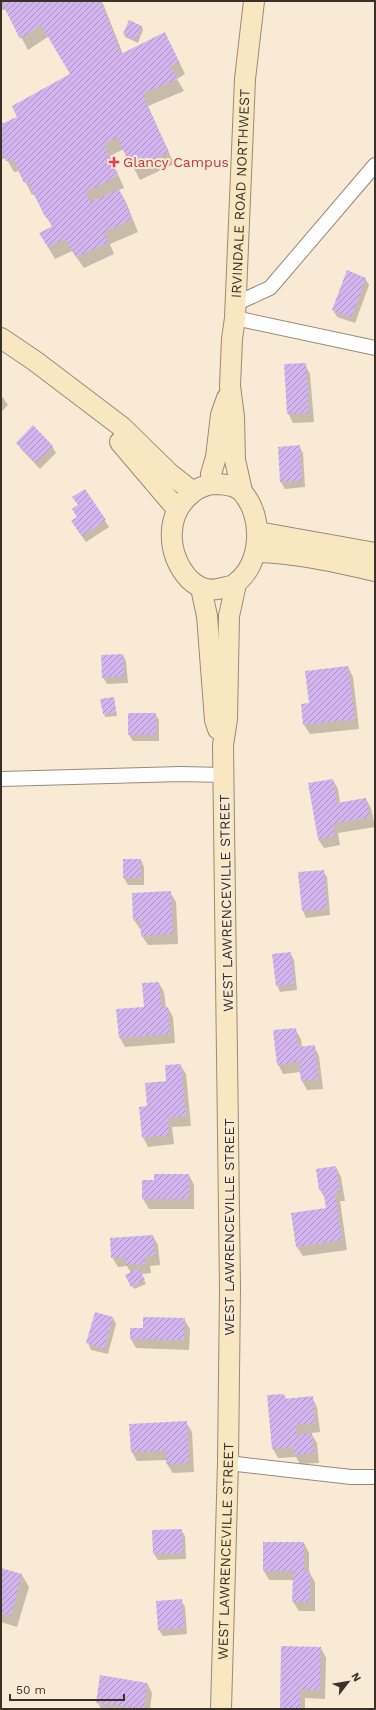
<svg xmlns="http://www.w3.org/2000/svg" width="376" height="1710" viewBox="0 0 376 1710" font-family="'Work Sans',sans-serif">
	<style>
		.shadow { fill: #0003 }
		.building { fill: url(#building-hatch) }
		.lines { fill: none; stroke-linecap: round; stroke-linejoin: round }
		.street-casing { stroke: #988a78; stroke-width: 16 }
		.secondary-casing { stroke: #988a78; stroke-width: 22 }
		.street { stroke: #fff; stroke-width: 14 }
		.secondary { stroke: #f8e7c1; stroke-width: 20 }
		.health-dot { fill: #e0444e; stroke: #f9ead5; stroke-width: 1.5 }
		.labels { text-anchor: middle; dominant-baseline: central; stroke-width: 4; stroke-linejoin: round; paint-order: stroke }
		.health-label { font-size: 14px; fill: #be3a42; stroke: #f9ead5; text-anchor: start }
		.street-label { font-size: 14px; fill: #38322b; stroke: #f9ead5 }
	</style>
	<defs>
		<pattern id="building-hatch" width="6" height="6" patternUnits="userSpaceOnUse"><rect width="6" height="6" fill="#d3b4ee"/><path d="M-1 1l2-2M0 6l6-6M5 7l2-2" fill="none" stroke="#ac93c1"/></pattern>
	</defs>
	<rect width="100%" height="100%" fill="#f9ead5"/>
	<g class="shadow">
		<path d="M1,1H102L123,54L171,45L185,74L177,79L184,91L148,106L174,164L140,180L124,149L110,156L124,188L119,190L126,202L138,232L110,244L114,254L84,268L72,251L55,259L40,234L52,227L35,194L32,195L20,171L14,172L6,158L1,160V125L18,118L71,75L49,36L28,50L7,10H1Z"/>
		<path d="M129,22L142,27L143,30L138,43L125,37L124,34Z"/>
		<path d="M365,278L369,285L355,323L337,317L333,310Z"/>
		<path d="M305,364L310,374L314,422L293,423L288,413Z"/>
		<path d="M1,395L8,405L1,412Z"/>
		<path d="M17,443L52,446L56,453L40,469L21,449Z"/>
		<path d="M299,446L303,453L305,487L285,489L281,482L279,448Z"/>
		<path d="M79,506L105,521L109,527L86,542L76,528Z"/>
		<path d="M123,655L126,661L128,683L107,684L103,677Z"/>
		<path d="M348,667L353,677L359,729L310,734L304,725L302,705L310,704Z"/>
		<path d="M114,698L117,716L105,717L102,699Z"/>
		<path d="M155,714L159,720V741H133L129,735Z"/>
		<path d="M333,780L338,789L340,803L366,799L371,808L375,827L338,833L340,845L324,848L318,839Z"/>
		<path d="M124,860H141L144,867V885H128L124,878Z"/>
		<path d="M323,871L327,877L330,915L306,918L303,911L299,873Z"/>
		<path d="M170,892L176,902L178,944L148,945L142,936V929H140L134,920Z"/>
		<path d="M290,953L294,960L297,990L280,992L277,985Z"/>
		<path d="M159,983L164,992L166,1008H168L173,1017L175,1043L125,1047L120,1038L145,1008Z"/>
		<path d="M295,1029L301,1039L302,1047L314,1046L319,1056L323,1089L307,1090L302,1081L301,1072L283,1074L278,1064Z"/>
		<path d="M180,1065L186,1074L191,1126L172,1127L174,1144L148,1147L143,1137L148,1107Z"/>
		<path d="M336,1167L341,1177L345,1201H340L347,1250L303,1256L297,1247L327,1209L326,1200L320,1190L317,1170Z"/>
		<path d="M189,1175L194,1185V1209H149L143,1199V1181H155Z"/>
		<path d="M153,1236L158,1245L160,1265L150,1266L151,1273L141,1274L146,1284L134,1289L127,1275L131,1273L127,1266L118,1267L112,1257Z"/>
		<path d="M113,1318L116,1324L108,1354L91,1350L88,1343Z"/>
		<path d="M184,1319L190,1329L189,1350L136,1348L131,1339L144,1329Z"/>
		<path d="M284,1395L286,1399L312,1397L317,1407L320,1432L311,1433L317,1443L319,1463L300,1464L296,1457L278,1458L273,1449Z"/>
		<path d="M186,1422L192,1432L194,1472L173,1473L167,1464V1460L137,1461L132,1452L130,1425Z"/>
		<path d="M181,1530L185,1536L186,1559L158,1560L154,1554Z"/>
		<path d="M304,1543L309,1553V1572L315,1582V1611H299L293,1602V1580H269L264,1571Z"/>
		<path d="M1,1569L22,1575L29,1587L17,1627L1,1622Z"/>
		<path d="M181,1600L185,1607L187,1634L163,1636L159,1630L157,1602Z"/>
		<path d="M321,1648L326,1658L325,1699L305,1698V1709H281Z"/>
		<path d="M147,1683L152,1693L150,1709H101L98,1703Z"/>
	</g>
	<g class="building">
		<path d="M1,1H101L121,54L165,32L179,62L170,67L178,79L142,94L169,152L132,169L117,137L104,144L118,176L86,192L90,202L119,189L132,219L104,232L109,242L76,257L65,239L48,247L39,233L53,226L44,215L28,182L24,183L13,159L6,161L1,150V124L17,117L12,106L70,74L41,25L20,39Z"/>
		<path d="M129,20L142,26L136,40L123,34Z"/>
		<path d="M347,270L366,278L351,318L332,310Z"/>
		<path d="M306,363L309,413L287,414L284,364Z"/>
		<path d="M33,425L53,446L36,463L16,443Z"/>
		<path d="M300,445L302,481L280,482L278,447Z"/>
		<path d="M85,489L106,520L82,536L71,521L77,517L72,509L78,505L72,497Z"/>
		<path d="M123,654L125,676L102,678L101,655Z"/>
		<path d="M348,666L355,719L303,725L301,704L309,703L305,671Z"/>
		<path d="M114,697L116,713L103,714L100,699Z"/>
		<rect x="128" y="713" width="28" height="22"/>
		<path d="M333,779L337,803L366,798L370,817L333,824L335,836L318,839L308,783Z"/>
		<rect x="123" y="859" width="18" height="19"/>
		<path d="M324,870L327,909L302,911L298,872Z"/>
		<path d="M171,891L173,934L141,936L140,920H133L132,893Z"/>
		<path d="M291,952L294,984L276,986L272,954Z"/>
		<path d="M159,982L162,1007H168L170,1034L119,1038L116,1009L144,1007L142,983Z"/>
		<path d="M296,1028L298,1047L315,1045L318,1079L301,1081L299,1062L277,1065L273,1030Z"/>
		<path d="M181,1064L186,1116L168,1118L169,1135L142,1138L139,1107L147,1106L145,1083L166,1081L165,1065Z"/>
		<path d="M336,1166L340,1191L335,1192L342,1240L296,1247L291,1213L326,1208L323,1190H319L316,1169Z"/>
		<path d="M154,1174H189V1199H142V1180H154Z"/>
		<path d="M153,1235L155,1256H145L146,1264L126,1265L125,1257L111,1258L110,1238Z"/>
		<path d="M139,1268L145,1280L131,1287L125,1275Z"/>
		<path d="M95,1312L113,1317L104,1349L86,1343Z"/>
		<path d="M143,1317L185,1318L184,1340L130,1339V1328H143Z"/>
		<path d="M284,1394L285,1399L313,1396L315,1423L296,1425V1434L312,1433L314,1453L294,1455L293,1447L272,1449L267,1395Z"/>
		<path d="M187,1421L189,1463L166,1464V1451L131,1452L129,1424Z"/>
		<path d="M182,1529L183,1553L153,1554L152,1530Z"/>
		<path d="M263,1542H304V1571H310V1602H292L293,1571H263Z"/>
		<path d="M1,1568L22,1574L11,1616L1,1613Z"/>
		<path d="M182,1599L184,1628L158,1630L156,1601Z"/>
		<path d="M281,1646L321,1647L320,1690L300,1689V1709H280Z"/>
		<path d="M100,1675L147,1683L144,1709L96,1703Z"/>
	</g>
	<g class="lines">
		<defs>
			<g id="street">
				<path d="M235,304L270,288L375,165"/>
				<path d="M235,318L375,348"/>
				<path d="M1,779L181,774L224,775"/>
				<path d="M228,1463L351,1477H375"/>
			</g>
			<g id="secondary">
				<path d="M1,338L35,361L122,427L169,473L193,492"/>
				<path d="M120,442L177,509"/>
				<path d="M211,484C221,484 235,484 242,492C264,516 262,563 236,583C233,586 226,587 222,588C210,592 198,588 189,579C167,554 164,515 192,493C197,488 205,486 211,484Z"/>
				<path d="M211,484V474L216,457L221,415L227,398"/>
				<path id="s1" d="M242,491L235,460L234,417L230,386L232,339L235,318L245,79L254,1"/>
				<path d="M258,532L375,553"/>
				<path d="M256,552C297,553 335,562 375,571"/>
				<path d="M201,588L207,616L215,720L218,729"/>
				<path id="s2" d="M221,1709L228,1463L230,1289L223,745L227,719L229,616L236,584"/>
			</g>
		</defs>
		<use href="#street" class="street-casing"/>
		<use href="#secondary" class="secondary-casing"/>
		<use href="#street" class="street"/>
		<use href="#secondary" class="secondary"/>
	</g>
	<path class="health-dot" d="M112 156h4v4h4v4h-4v4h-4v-4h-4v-4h4z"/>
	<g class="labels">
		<g class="health-label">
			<text x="123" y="162">Glancy Campus</text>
		</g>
		<g class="street-label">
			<text stroke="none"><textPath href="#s1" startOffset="299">IRVINDALE ROAD NORTHWEST</textPath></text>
			<text transform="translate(226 903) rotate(-91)">WEST LAWRENCEVILLE STREET</text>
			<text transform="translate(229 1227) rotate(-90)">WEST LAWRENCEVILLE STREET</text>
			<text stroke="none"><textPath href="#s2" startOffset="158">WEST LAWRENCEVILLE STREET</textPath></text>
		</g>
	</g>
	<rect width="376" height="1710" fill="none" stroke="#38322b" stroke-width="4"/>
	<g transform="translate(348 1682) rotate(59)" stroke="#f9ead5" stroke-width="3" paint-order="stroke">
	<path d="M0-3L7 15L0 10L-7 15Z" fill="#38322b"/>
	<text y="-6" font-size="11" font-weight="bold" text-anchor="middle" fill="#38322b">N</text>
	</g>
	<path d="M10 1694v6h114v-6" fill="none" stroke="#38322b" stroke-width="2"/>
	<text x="16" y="1694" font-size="12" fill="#38322b" stroke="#f9ead5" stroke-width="3" paint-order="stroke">50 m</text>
</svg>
